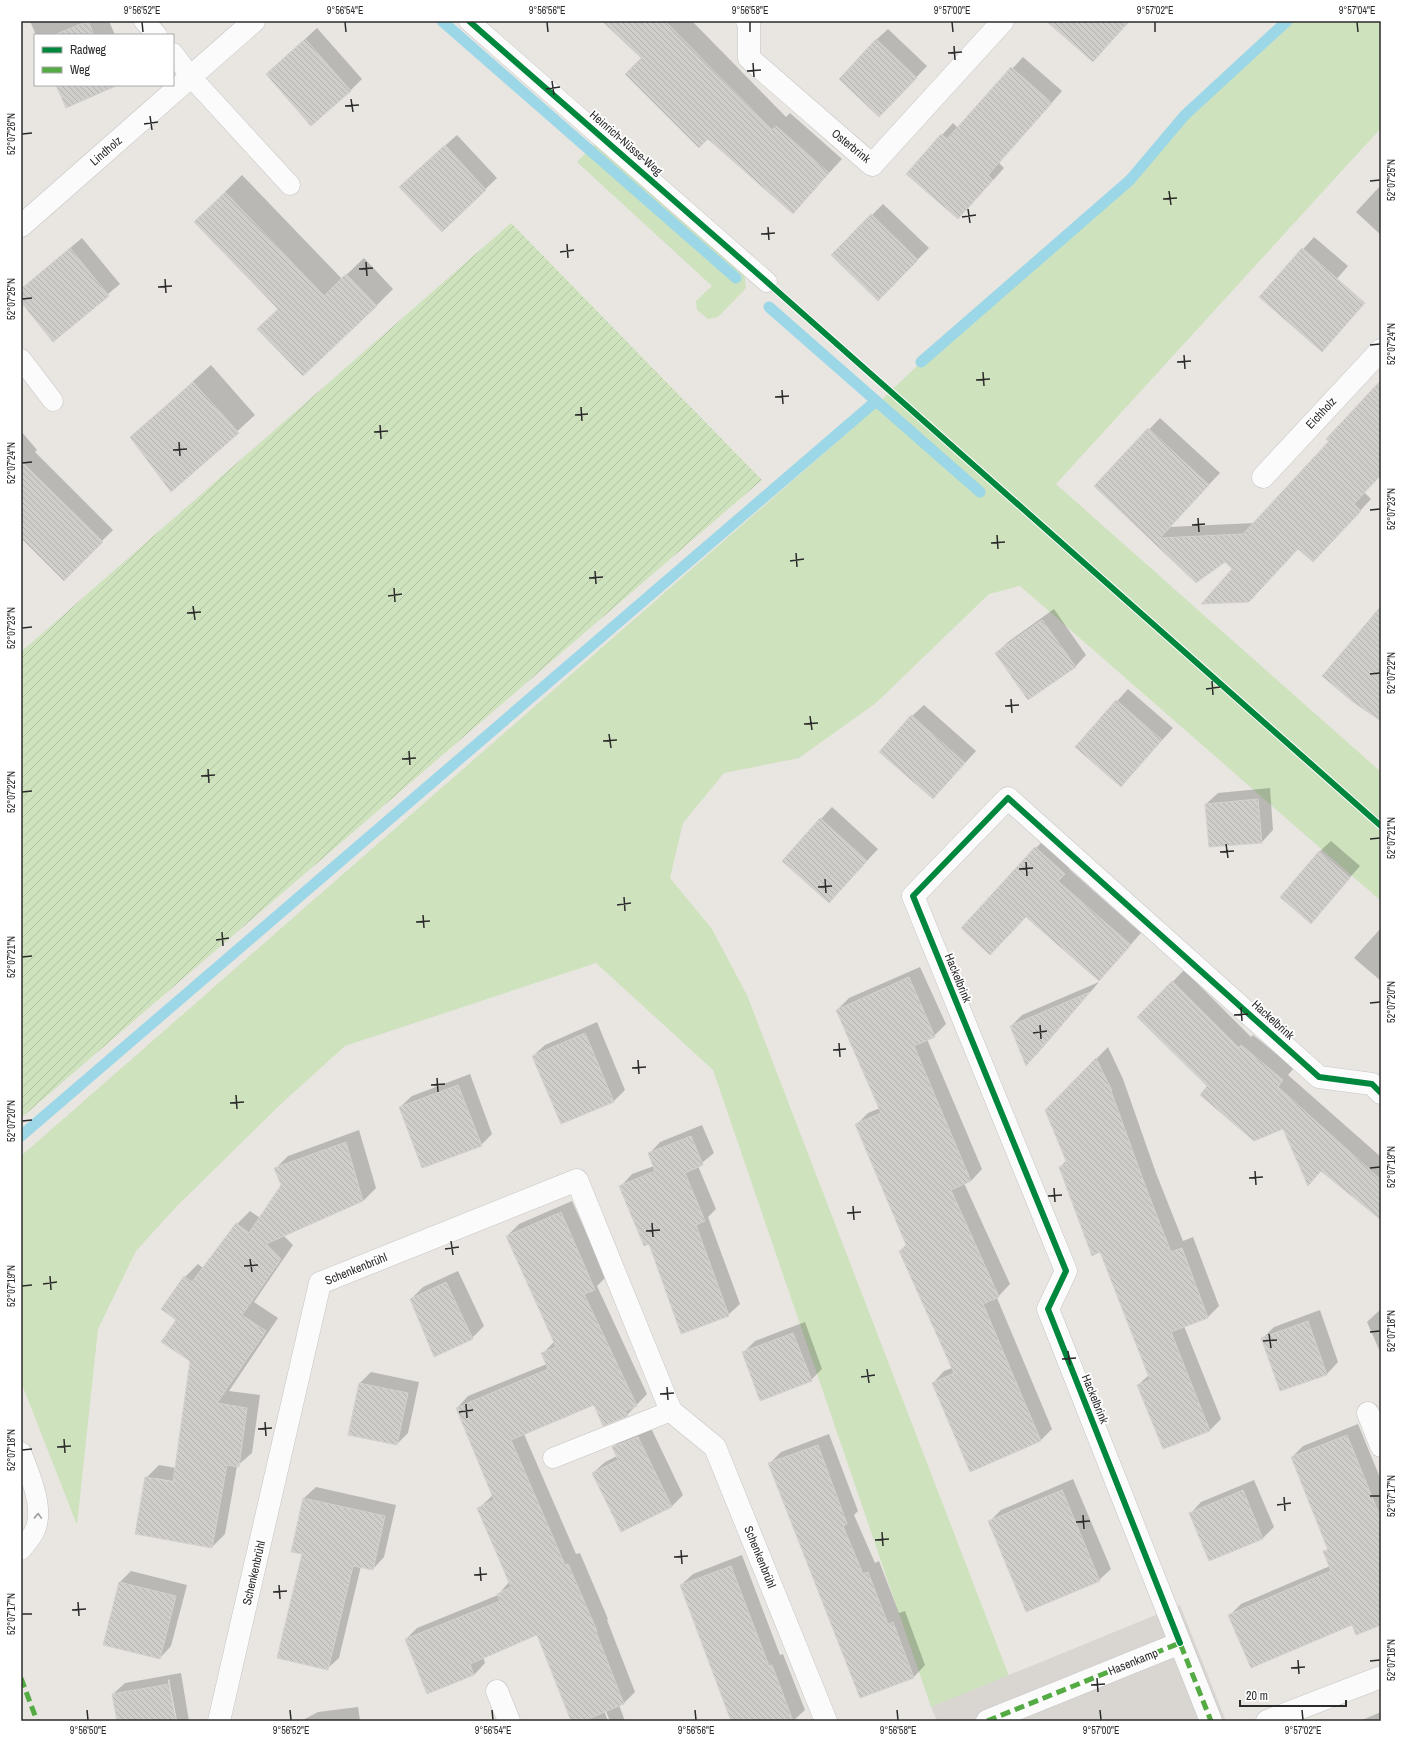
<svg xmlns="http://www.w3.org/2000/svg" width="1402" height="1742" viewBox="0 0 1402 1742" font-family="'Archivo Narrow',sans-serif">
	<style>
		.grass { fill: #cee2bd }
		.garden { fill: url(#garden-furrows) }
		.plaza { fill: #d9d6d2 }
		.shadow { fill: #0003; fill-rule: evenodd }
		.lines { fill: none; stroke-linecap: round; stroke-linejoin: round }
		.stream { stroke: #9bd7e6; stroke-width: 11 }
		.building { fill: url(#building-back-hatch); stroke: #d4d1ce }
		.service-casing { stroke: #c5c4c4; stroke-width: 21 }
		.minor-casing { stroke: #c5c4c4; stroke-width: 23 }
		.service { stroke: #fcfbfb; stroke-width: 20 }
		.minor { stroke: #fcfbfb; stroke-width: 22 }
		.quiet { stroke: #54ab44; stroke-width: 5; stroke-dasharray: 10 5; stroke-linecap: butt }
		.cycleway-casing { stroke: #fff; stroke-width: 8 }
		.cycleway { stroke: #00873e; stroke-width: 6 }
		.oneway { stroke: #9e9d9d }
		.ticks { fill: none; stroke: #2b2b2b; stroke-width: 1.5 }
		.labels { text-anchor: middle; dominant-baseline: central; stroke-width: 3.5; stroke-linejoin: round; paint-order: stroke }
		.street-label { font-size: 12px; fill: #2b2b2b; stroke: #fff }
		.neatline { fill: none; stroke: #2b2b2b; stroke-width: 1.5 }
		.ticks-label { font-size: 10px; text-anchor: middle; fill: #2b2b2b }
	</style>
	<defs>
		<pattern id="garden-furrows" width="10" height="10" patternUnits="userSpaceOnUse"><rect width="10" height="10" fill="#cee2bd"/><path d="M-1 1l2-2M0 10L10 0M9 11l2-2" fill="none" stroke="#b1c2a3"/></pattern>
		<pattern id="building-back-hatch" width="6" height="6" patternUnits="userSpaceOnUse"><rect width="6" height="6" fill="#d0cecb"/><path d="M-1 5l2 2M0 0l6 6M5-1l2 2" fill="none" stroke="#b3b1ae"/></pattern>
	</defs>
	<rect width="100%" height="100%" fill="#e9e6e2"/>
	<g class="grass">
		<path d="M1287,21H1381V128L1056,484L1381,772V901L1020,586L989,594L876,703L799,758L724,773L683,823L670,878L712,929L747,995L1009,1676L931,1707L713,1070L596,963L345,1046L281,1104L177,1206L136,1251L98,1329L77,1525L21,1382V1156L847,433L921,362L1130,180L1185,115Z"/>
		<path d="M596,143L744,272L746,288L718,317L708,319L697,310L696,301L712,286L577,162Z"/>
	</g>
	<path class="garden" d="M511,223L762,480L21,1118V652Z"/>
	<path class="plaza" d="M1180,1605L1226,1721H937L931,1707Z"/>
	<g class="shadow">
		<path d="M30,21H109L115,35H36Z"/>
		<path d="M604,21H692L786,117L790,113L842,159L793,212L643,58Z"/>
		<path d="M1048,21H1130L1093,61Z"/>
		<path d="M317,28L362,79L350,91L267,74Z"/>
		<path d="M888,29L927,66L891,104L876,40Z"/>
		<path d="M1023,57L1062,91L999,163L1004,168L969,207L907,173L953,123L958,128Z"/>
		<path d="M457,135L497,178L442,231L412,175Z"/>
		<path d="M242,175L342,279L364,258L393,289L376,306L279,309L195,222Z"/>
		<path d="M1381,185V235L1356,212Z"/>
		<path d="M883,204L929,248L878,300L832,255Z"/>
		<path d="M1314,237L1348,266L1305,315L1260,297Z"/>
		<path d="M82,238L120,284L53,340L21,301V289Z"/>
		<path d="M211,365L255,415L172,491L132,437Z"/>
		<path d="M1381,387V475L1364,492L1371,499L1324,550L1299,548L1233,569L1226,561L1196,582L1095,486L1160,418L1220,473L1169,527L1254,523Z"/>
		<path d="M21,431L37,450L35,452L113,530L64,579L21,537Z"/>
		<path d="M1054,609L1086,655L1075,667L996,653L1008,642Z"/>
		<path d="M1128,689L1173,728L1121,786L1076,747Z"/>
		<path d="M924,705L976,751L933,798L912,716Z"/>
		<path d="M1270,788L1273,830L1262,842L1206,804L1218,793Z"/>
		<path d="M832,807L878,849L829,902L783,860Z"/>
		<path d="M1047,837L1075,862L1069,869L1141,933L1099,980L1036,848Z"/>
		<path d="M1331,841L1360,866L1311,922L1319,852Z"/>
		<path d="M1381,928V981L1354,958Z"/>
		<path d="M920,967L946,1024L934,1036L927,1039L982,1169L971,1181L964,1183L1010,1284L997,1298L1052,1429L1041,1440L933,1383L944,1371L952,1368L900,1251L907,1244L857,1124L868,1113L880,1108L837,1010L849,998Z"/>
		<path d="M1184,970L1251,1037L1253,1035L1294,1068L1288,1075L1381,1157V1219L1321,1171L1308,1184L1284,1128L1208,1086L1139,1017Z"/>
		<path d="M1099,982L1038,1053L1027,1064L1011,1026L1022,1015Z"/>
		<path d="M597,1022L625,1090L614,1101L562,1123L533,1056L545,1045Z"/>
		<path d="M1108,1047L1123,1079L1156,1173L1183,1241L1193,1237L1219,1306L1208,1317L1184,1326L1221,1419L1210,1430L1138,1385L1149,1375L1101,1251L1060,1167L1067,1160L1046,1110Z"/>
		<path d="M470,1074L492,1134L481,1145L400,1107L412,1096Z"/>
		<path d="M702,1125L714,1153L698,1166L716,1209L708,1217L740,1304L728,1315L650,1243L621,1186L632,1174L654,1166L649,1154L660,1142Z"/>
		<path d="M359,1130L376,1188L363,1201L283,1235L293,1245L254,1302L278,1318L229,1391L260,1395L252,1453L237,1466L225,1534L212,1547L146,1478L159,1465L176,1468L191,1360L177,1319L185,1277L198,1264L203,1268L237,1224L250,1211L260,1218L282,1185L275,1169L288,1156ZM155,1478L178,1482V1484L155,1480Z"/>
		<path d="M572,1201L606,1277L597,1286L647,1394L627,1415L594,1404L524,1434L576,1554L580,1553L608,1619L607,1620L635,1692L624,1703L619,1705L625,1721H610L604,1707L603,1708L608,1721H573L537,1634L483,1657L485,1663L474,1675L406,1639L417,1628L498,1595L509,1582L479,1508L493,1495L457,1408L468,1396L547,1364L542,1354L554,1342L507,1236L519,1224Z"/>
		<path d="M458,1271L484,1326L472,1338L411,1299L423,1287Z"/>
		<path d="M1381,1309V1354L1367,1322Z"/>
		<path d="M1320,1310L1338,1362L1327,1374L1281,1390L1262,1339L1274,1327Z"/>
		<path d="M805,1322L822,1369L811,1380L743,1353L755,1341Z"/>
		<path d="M371,1372L419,1382L408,1433L397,1444L360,1383Z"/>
		<path d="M1358,1424L1381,1480V1624L1230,1615L1241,1604L1330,1566L1325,1552L1328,1548L1292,1457L1303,1446Z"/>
		<path d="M650,1426L683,1495L672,1506L621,1530L593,1473L605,1462L617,1456L613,1447L625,1436Z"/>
		<path d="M829,1434L858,1511L854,1515L875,1563L879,1561L899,1613L905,1611L925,1665L914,1677L860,1697L770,1463L781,1452Z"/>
		<path d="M1073,1479L1111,1569L1099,1580L990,1521L1001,1510Z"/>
		<path d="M1254,1480L1274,1527L1263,1538L1210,1560L1190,1514L1201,1502Z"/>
		<path d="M316,1487L396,1505L384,1557L373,1569L361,1566L339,1658L327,1669L303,1553L304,1498Z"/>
		<path d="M742,1555L780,1655L783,1654L805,1710L793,1721H732L681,1585L693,1574Z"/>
		<path d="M131,1571L187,1585L171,1646L160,1658L104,1644L120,1582Z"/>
		<path d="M181,1673L189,1721H177L169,1679L168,1680L175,1721H118L113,1694L125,1683Z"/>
		<path d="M358,1707L360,1721H301L318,1712Z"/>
		<path d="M1381,1712V1721H1360Z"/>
	</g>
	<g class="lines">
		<g class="stream">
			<path d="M442,21L736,278"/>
			<path d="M769,307L980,492"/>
			<path d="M921,362L1130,180L1185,115L1287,21"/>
			<path d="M21,1136L876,401"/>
		</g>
	</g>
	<g class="building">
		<path d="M88,21L94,35H54Z"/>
		<path d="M602,21H665L772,130L776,126L829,173L793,214L708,139L699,148L625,74L641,58Z"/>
		<path d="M1046,21H1129L1093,62Z"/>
		<path d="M305,39L351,91L311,126L266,74Z"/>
		<path d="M876,39L917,78L879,117L839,79Z"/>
		<path d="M1011,67L1052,103L988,175L993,180L958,219L906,174L941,134L947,139Z"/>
		<path d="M56,85H116V86L66,108Z"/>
		<path d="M445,145L486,190L442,232L399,187Z"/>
		<path d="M225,192L324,296L346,274L377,306L303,376L257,329L278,309L194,222Z"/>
		<path d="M871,214L918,260L878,301L831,255Z"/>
		<path d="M70,248L109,296L53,342L21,302V289Z"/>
		<path d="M1302,248L1365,303L1322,352L1259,297Z"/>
		<path d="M1381,380V475L1354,504L1361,511L1313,562L1298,549L1249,602L1201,604L1232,569L1225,562L1196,583L1094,486L1148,428L1209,485L1160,538L1243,534L1329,441L1326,439Z"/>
		<path d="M193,382L239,433L171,492L130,437Z"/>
		<path d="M21,461L103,542L64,581L21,538Z"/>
		<path d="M1381,606V721L1353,702L1322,676Z"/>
		<path d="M1042,620L1076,667L1028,700L995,653Z"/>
		<path d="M1116,700L1162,740L1121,787L1075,747Z"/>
		<path d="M911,715L965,763L933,799L879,752Z"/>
		<path d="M1258,799L1262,843L1209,847L1205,804Z"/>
		<path d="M820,818L867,861L829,903L782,861Z"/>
		<path d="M1035,847L1065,874L1058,881L1131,945L1099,981L1026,917L990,955L961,928Z"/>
		<path d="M1319,851L1350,878L1311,924L1280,897Z"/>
		<path d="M909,977L935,1037L914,1046L971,1181L951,1190L999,1297L983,1304L1041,1441L970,1472L932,1383L954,1373L899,1251L907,1247L855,1124L881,1113L836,1010Z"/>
		<path d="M1172,981L1239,1048L1241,1045L1283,1080L1278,1087L1381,1180V1220L1321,1171L1308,1186L1283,1129L1254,1141L1200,1095L1207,1086L1137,1017Z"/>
		<path d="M1090,992L1026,1066L1010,1026Z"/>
		<path d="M585,1033L614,1102L561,1124L532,1056Z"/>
		<path d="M1096,1058L1112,1091H1111L1145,1185L1171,1252L1182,1248L1208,1318L1171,1332L1210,1431L1163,1449L1137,1385L1150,1380L1100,1252L1092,1256L1059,1167L1067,1163L1045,1110Z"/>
		<path d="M458,1085L482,1146L422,1168L399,1107Z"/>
		<path d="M691,1136L703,1165L685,1173L705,1221L696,1225L729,1316L681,1334L649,1244L644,1246L619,1186L655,1171L648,1153Z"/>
		<path d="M346,1142L363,1201L266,1244L281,1259L242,1315L266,1331L217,1403L247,1408L239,1467L227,1465L212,1548L135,1534L145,1477L173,1482L190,1361L161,1342L176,1320L161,1309L184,1276L192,1282L236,1223L249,1233L281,1185L274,1168Z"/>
		<path d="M561,1212L595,1290L584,1294L637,1406L625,1411L628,1416L603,1426L594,1405L511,1440L565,1565L568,1564L597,1631L596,1632L624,1704L583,1721H571L537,1635L470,1664L474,1675L427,1694L405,1639L500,1601L497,1594L511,1587L477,1508L494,1500L456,1408L548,1369L541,1353L556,1347L506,1236Z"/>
		<path d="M446,1282L473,1339L434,1357L410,1299Z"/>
		<path d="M1308,1321L1327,1375L1280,1391L1261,1338Z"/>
		<path d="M793,1333L812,1381L760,1401L742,1352Z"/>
		<path d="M359,1383L408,1393L397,1445L348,1435Z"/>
		<path d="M1347,1435L1381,1519V1625L1356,1635L1352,1625L1251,1668L1228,1615L1331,1571L1323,1551L1328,1550L1291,1457Z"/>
		<path d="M638,1437L672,1507L621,1532L592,1473L618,1460L612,1447Z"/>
		<path d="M818,1445L847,1524L843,1526L863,1574L868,1572L888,1624L893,1622L914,1678L860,1698L768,1463Z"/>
		<path d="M1062,1490L1100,1581L1026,1612L988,1521Z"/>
		<path d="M1243,1490L1263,1539L1209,1561L1189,1513Z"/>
		<path d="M303,1498L385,1516L373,1570L353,1566L328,1670L277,1658L302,1554L291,1552Z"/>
		<path d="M731,1566L769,1666L772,1665L793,1721H731L680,1585Z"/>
		<path d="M119,1582L176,1596L160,1659L103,1645Z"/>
		<path d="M169,1684L176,1721H117L112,1694Z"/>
	</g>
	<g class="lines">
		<defs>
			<g id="service">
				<path d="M144,21L157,35"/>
				<path d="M469,21L767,282"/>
				<path d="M173,53L191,77L290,185"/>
				<path d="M21,359L53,401"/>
				<path d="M21,1452C29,1472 45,1508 35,1530C32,1537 26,1544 21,1550"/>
				<path d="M553,1458L671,1411"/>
			</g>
			<g id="minor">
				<path d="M747,21L749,23V58L872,165L1003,21"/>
				<path d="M21,226L254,21"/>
				<path d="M1263,477L1381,350"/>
				<path d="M1368,1413L1381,1446"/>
				<path d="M1180,1643L1048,1309L1066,1271L913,896L1008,798L1319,1077L1372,1084L1381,1093"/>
				<path d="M497,1691L509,1721"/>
				<path d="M219,1721L320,1283L577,1180L671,1411L715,1447L826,1721"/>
				<path d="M987,1721L1180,1643L1211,1721"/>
				<path d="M1267,1721L1381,1677"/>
			</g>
		</defs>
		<use href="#service" class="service-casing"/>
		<use href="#minor" class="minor-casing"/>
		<use href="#service" class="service"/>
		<use href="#minor" class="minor"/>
		<g class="quiet">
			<path d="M21,1678L37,1721"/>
			<path d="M987,1721L1180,1643L1211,1721"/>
		</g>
		<defs>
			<g id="cycleway">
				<path d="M469,21L767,282L1381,826"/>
				<path d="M1180,1643L1048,1309L1066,1271L913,896L1008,798L1319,1077L1372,1084L1381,1093"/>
			</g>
		</defs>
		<use href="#cycleway" class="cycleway-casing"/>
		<use href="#cycleway" class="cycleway"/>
	</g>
	<defs><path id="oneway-chevron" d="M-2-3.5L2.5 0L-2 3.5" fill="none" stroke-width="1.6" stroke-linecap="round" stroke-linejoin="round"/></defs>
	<use class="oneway" href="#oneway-chevron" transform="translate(38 1516) rotate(-88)"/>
	<path class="ticks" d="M142,22L143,32M345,22L346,32M547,22L548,32M750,22V32M952,22L953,32M1155,22V32M1357,22L1358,32M954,46L955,60M948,53L962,52M753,63L754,77M747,71L761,70M552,81L554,95M546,89L560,87M351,99L353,112M345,106L359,105M150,116L152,130M144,124L158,122M22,134L32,133M1370,181L1380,180M1169,191L1171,205M1163,199L1177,198M968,209L970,223M962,217L976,215M768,227L769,240M761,234L775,233M567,244L568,258M560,252L574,250M366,262L367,276M359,269L373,268M165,279L166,293M158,287L172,286M22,299L32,298M1370,345L1380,344M1184,355L1185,369M1177,362L1191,361M983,372L984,386M976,380L990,379M782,390L783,404M775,397L789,396M581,407L582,421M575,415L588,414M380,425L381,439M374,432L388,431M179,442L180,456M173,450L187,449M22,463L32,462M1370,510L1380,509M1198,518L1199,532M1192,525L1205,524M997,535L998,549M991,543L1005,542M796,553L797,567M790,561L804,559M595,571L596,584M589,578L603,577M394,588L395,602M388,596L402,594M193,606L195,620M187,613L201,612M22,628L32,627M1370,674L1380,673M1212,681L1213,695M1206,689L1220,687M1011,699L1012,713M1005,706L1019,705M810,716L812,730M804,724L818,723M609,734L611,748M603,741L617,740M409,751L410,765M402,759L416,758M208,769L209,783M201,776L215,775M22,792L32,791M1370,839L1380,838M1226,844L1228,858M1220,852L1234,851M1026,862L1027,876M1019,869L1033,868M825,879L826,893M818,887L832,886M624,897L625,911M617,905L631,903M423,915L424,928M416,922L430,921M222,932L223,946M216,940L229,938M22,957L32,956M1370,1003L1380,1002M1241,1007L1242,1021M1234,1015L1248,1014M1040,1025L1041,1039M1033,1033L1047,1031M839,1043L840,1057M833,1050L846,1049M638,1060L639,1074M632,1068L646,1067M437,1078L438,1092M431,1085L445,1084M236,1095L237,1109M230,1103L244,1102M22,1121L32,1120M1370,1168L1380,1167M1255,1171L1256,1185M1249,1178L1263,1177M1054,1188L1055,1202M1048,1196L1062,1195M853,1206L854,1220M847,1213L861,1212M652,1223L653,1237M646,1231L660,1230M451,1241L453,1255M445,1249L459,1247M250,1259L252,1272M244,1266L258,1265M50,1276L51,1290M43,1284L57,1282M22,1286L32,1285M1370,1332L1380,1331M1269,1334L1271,1348M1263,1341L1277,1340M1068,1351L1070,1365M1062,1359L1076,1358M867,1369L869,1383M861,1377L875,1375M667,1387L668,1400M660,1394L674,1393M466,1404L467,1418M459,1412L473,1410M265,1422L266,1436M258,1429L272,1428M64,1439L65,1453M57,1447L71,1446M22,1450L32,1449M1370,1496H1380M1284,1497L1285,1511M1277,1505L1291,1503M1083,1515L1084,1529M1076,1522L1090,1521M882,1532L883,1546M875,1540L889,1539M681,1550L682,1564M674,1557L688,1556M480,1567L481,1581M474,1575L487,1574M279,1585L280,1599M273,1592L287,1591M78,1602L79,1616M72,1610L86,1609M22,1614H32M1298,1660L1299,1674M1370,1661L1380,1660M1291,1668L1305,1667M1097,1678L1098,1692M1091,1685L1105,1684M87,1710L88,1720M290,1710L291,1720M492,1710L493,1720M695,1710L696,1720M897,1710L898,1720M1100,1710L1101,1720M1302,1710L1303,1720"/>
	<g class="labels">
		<g class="street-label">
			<text transform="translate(626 143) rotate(41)">Heinrich-Nüsse-Weg</text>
			<text transform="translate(851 146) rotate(39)">Osterbrink</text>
			<text transform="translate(106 151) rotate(-41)">Lindholz</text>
			<text transform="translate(1321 413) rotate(-47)">Eichholz</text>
			<text transform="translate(958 978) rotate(68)">Hackelbrink</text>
			<text transform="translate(1273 1020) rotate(42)">Hackelbrink</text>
			<text transform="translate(356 1269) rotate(-22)">Schenkenbrühl</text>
			<text transform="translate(1095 1399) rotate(68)">Hackelbrink</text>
			<text transform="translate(760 1557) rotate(68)">Schenkenbrühl</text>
			<text transform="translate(254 1573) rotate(-77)">Schenkenbrühl</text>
			<text transform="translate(1133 1662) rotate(-22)">Hasenkamp</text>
		</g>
	</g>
	<rect width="1402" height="1742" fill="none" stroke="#ffffff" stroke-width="44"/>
	<rect x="34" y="34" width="140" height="52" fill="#ffffff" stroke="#aaaaaa"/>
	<rect x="42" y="47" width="20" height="6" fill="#00873e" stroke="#aaaaaa"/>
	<text x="70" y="54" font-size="12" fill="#2b2b2b">Radweg</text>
	<rect x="42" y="67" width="20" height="6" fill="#54ab44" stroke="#aaaaaa"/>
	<text x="70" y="74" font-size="12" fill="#2b2b2b">Weg</text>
	<path d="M1240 1700v6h106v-6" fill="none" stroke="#2b2b2b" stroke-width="2"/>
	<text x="1246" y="1700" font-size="12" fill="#2b2b2b" stroke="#ffffff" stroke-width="3" paint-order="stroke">20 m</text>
	<rect x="22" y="22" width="1358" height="1698" class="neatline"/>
	<g class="ticks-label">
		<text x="142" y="14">9°56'52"E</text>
		<text x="345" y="14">9°56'54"E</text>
		<text x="547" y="14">9°56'56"E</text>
		<text x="750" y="14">9°56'58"E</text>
		<text x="952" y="14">9°57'00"E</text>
		<text x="1155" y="14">9°57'02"E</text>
		<text x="1357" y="14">9°57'04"E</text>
		<text transform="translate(11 134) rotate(-90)" y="4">52°07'26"N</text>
		<text transform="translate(1391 180) rotate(-90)" y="4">52°07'25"N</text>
		<text transform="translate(11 299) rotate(-90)" y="4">52°07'25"N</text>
		<text transform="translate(1391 344) rotate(-90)" y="4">52°07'24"N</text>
		<text transform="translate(11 463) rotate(-90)" y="4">52°07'24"N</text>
		<text transform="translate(1391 509) rotate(-90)" y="4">52°07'23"N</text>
		<text transform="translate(11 628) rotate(-90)" y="4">52°07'23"N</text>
		<text transform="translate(1391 673) rotate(-90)" y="4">52°07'22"N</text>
		<text transform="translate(11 792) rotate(-90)" y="4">52°07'22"N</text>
		<text transform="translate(1391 838) rotate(-90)" y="4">52°07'21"N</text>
		<text transform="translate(11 957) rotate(-90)" y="4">52°07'21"N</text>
		<text transform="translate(1391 1002) rotate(-90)" y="4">52°07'20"N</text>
		<text transform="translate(11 1121) rotate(-90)" y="4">52°07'20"N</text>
		<text transform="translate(1391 1167) rotate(-90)" y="4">52°07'19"N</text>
		<text transform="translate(11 1286) rotate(-90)" y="4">52°07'19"N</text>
		<text transform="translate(1391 1331) rotate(-90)" y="4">52°07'18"N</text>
		<text transform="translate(11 1450) rotate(-90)" y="4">52°07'18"N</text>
		<text transform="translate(1391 1496) rotate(-90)" y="4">52°07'17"N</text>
		<text transform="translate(11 1614) rotate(-90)" y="4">52°07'17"N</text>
		<text transform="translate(1391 1660) rotate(-90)" y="4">52°07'16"N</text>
		<text x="88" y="1734">9°56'50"E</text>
		<text x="291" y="1734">9°56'52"E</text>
		<text x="493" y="1734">9°56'54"E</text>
		<text x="696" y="1734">9°56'56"E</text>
		<text x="898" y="1734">9°56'58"E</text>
		<text x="1101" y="1734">9°57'00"E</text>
		<text x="1303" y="1734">9°57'02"E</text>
	</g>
</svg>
